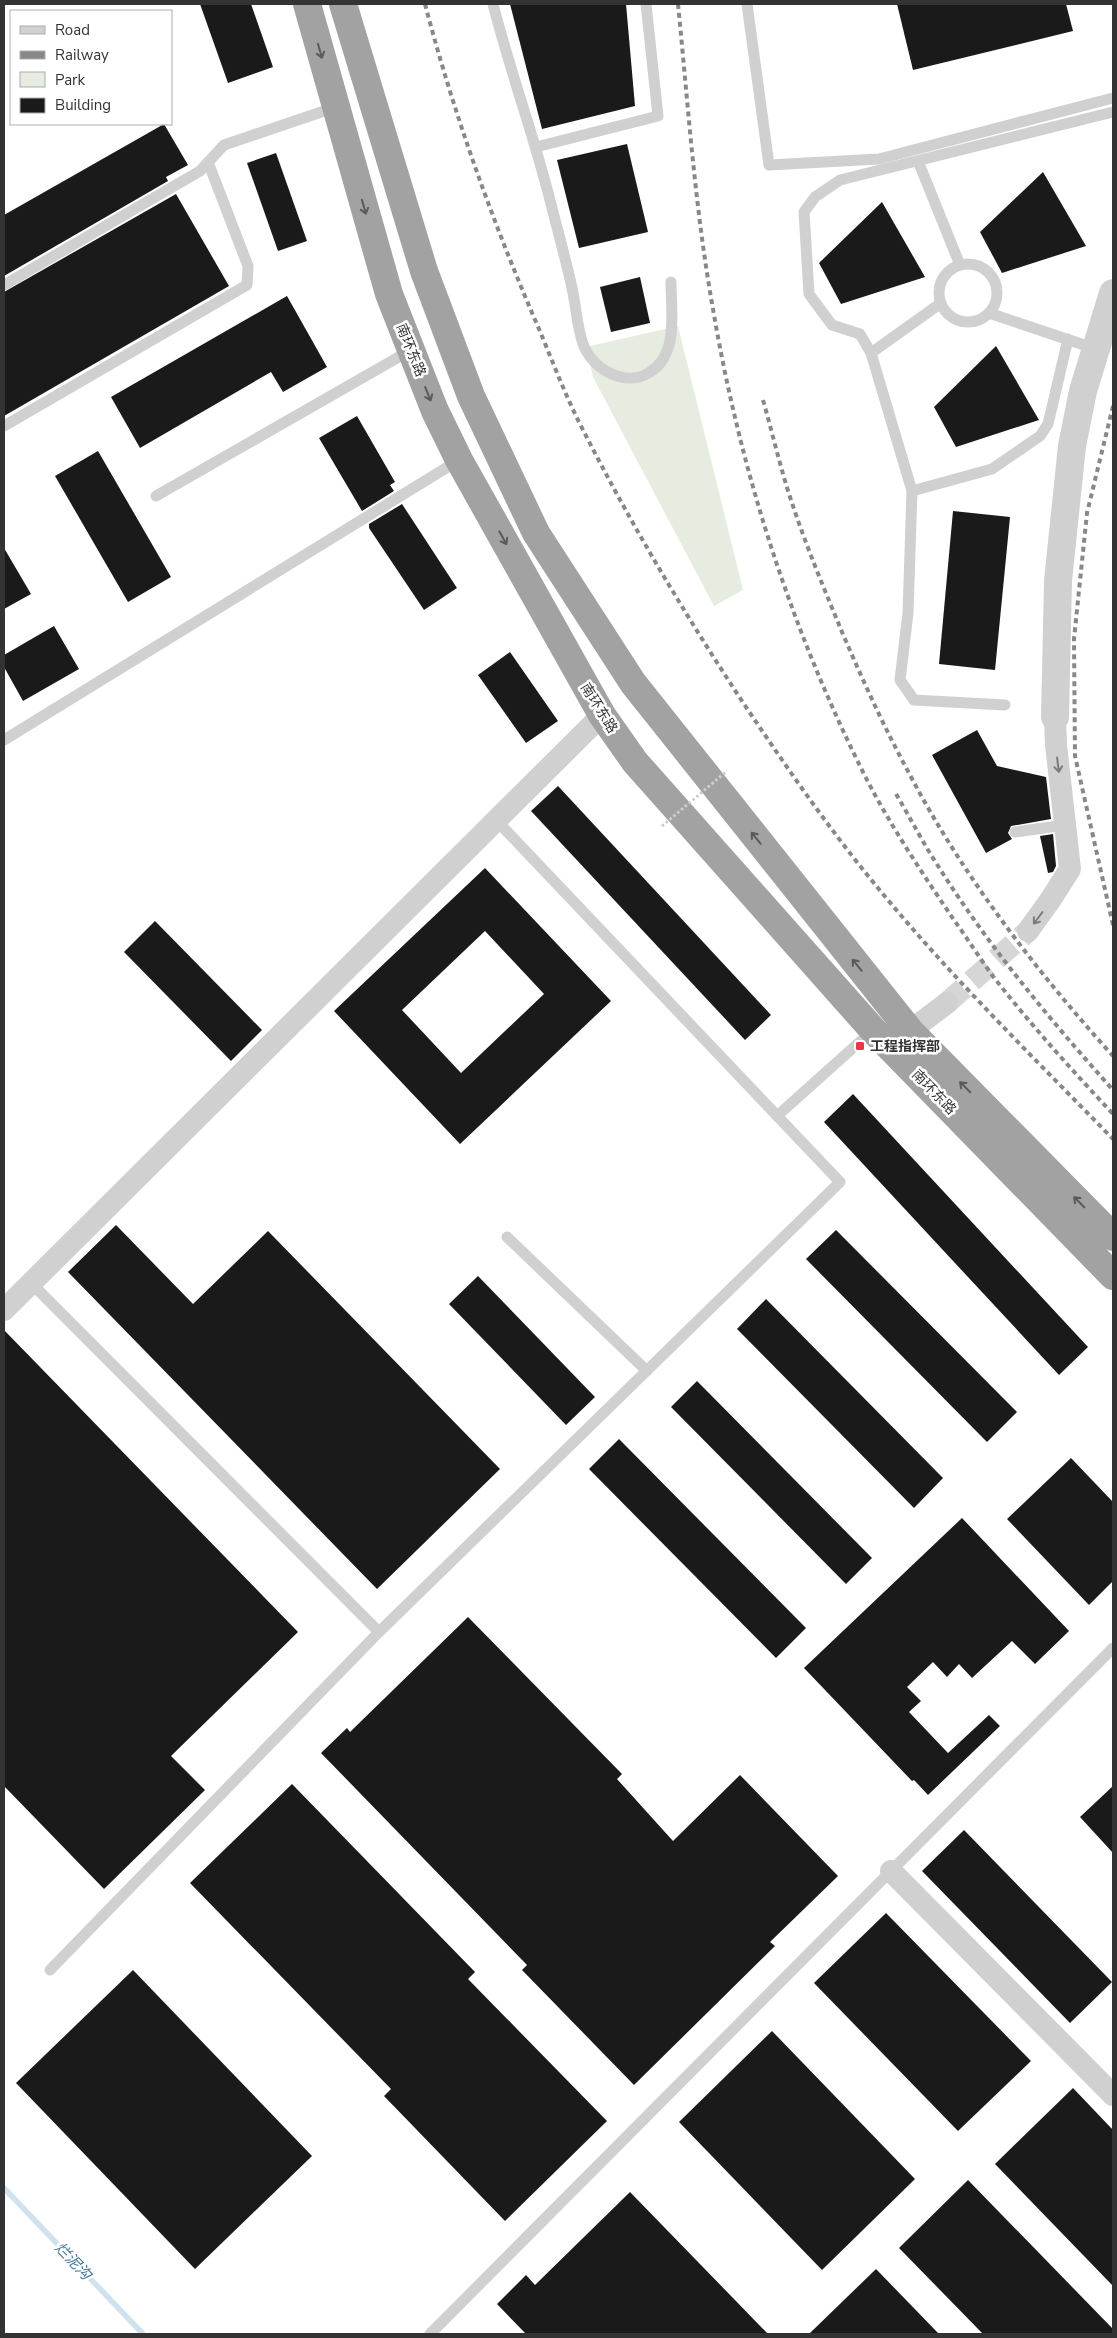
<svg xmlns="http://www.w3.org/2000/svg" width="1117" height="2338" viewBox="0 0 1117 2338" font-family="'Nunito Sans','Noto Sans SC',sans-serif">
	<style>
		.green { fill: #e6ecdf }
		.lines { fill: none; stroke-linecap: round; stroke-linejoin: round }
		.stream { stroke: #cfe2ee; stroke-width: 5.5 }
		.building { fill: #1a1a1a; fill-rule: evenodd }
		.minor-tunnel { stroke: #d6d6d6; stroke-width: 22; stroke-dasharray: 22 11; stroke-linecap: butt }
		.service { stroke: #d0d0d0; stroke-width: 11 }
		.minor { stroke: #d0d0d0; stroke-width: 22 }
		.tertiary { stroke: #d0d0d0; stroke-width: 28 }
		.trunk { stroke: #a2a2a2; stroke-width: 28 }
		.rail { stroke: #888; stroke-width: 4; stroke-dasharray: 5 4; stroke-linecap: butt }
		.path-bridge { stroke: #cdcdcd; stroke-width: 3; stroke-dasharray: 2.5 2.5; stroke-linecap: butt }
		.oneway { stroke: #5a5a5a }
		.oneway2 { stroke: #7a7a7a }
		.poi-dot { fill: #e63946; stroke: #fff; stroke-width: 2 }
		.labels { text-anchor: middle; dominant-baseline: central; stroke-width: 5; stroke-linejoin: round; paint-order: stroke }
		.street-label { font-size: 14px; fill: #333; stroke: #fff }
		.poi-label { font-size: 14px; font-weight: bold; fill: #333; stroke: #fff; text-anchor: start }
		.water-label { font-size: 15px; font-style: italic; fill: #3f7597; stroke: #fff }
	</style>
	<rect width="100%" height="100%" fill="#fff"/>
	<path class="green" d="M678,326L743,590L714,606L593,377L586,347Z"/>
	<g class="lines">
		<path class="stream" d="M4,2188L143,2334"/>
	</g>
	<g class="building">
		<path d="M200,4H251L273,67L228,83Z"/>
		<path d="M510,4H626L635,106L542,129Z"/>
		<path d="M897,4H1066L1073,31L913,70Z"/>
		<path d="M164,124L188,165L166,177L168,181L4,276V215Z"/>
		<path d="M627,144L648,232L579,248L557,160Z"/>
		<path d="M276,153L307,241L278,251L247,163Z"/>
		<path d="M1043,172L1086,246L1002,273L980,232Z"/>
		<path d="M176,194L229,286L4,416V292Z"/>
		<path d="M882,202L925,277L841,304L819,263Z"/>
		<path d="M640,277L650,323L611,332L600,287Z"/>
		<path d="M287,296L327,367L283,392L271,372L140,448L111,397Z"/>
		<path d="M996,346L1039,420L956,447L934,407Z"/>
		<path d="M357,416L395,482L390,485L394,491L362,511L319,438Z"/>
		<path d="M98,451L171,577L128,602L55,476Z"/>
		<path d="M402,504L457,588L424,610L369,528V524Z"/>
		<path d="M953,511L1010,517L995,670L939,664Z"/>
		<path d="M4,548L31,594L4,609Z"/>
		<path d="M54,626L79,669L23,701L4,667V655Z"/>
		<path d="M510,652L558,721L526,743L478,675Z"/>
		<path d="M977,730L997,766L1046,777L1051,819L1011,826L1008,833L1012,839L986,853L932,755Z"/>
		<path d="M558,786L771,1015L745,1040L531,811Z"/>
		<path d="M1053,834L1056,866L1053,872L1048,873L1040,836Z"/>
		<path d="M485,868L611,1001L460,1144L334,1011ZM485,931L544,994L461,1073L402,1010Z"/>
		<path d="M155,921L262,1030L231,1061L124,952Z"/>
		<path d="M853,1094L1088,1347L1059,1375L824,1122Z"/>
		<path d="M116,1225L193,1304L268,1231L500,1469L377,1589L68,1272Z"/>
		<path d="M836,1230L1017,1412L987,1442L806,1259Z"/>
		<path d="M478,1276L595,1397L566,1425L449,1304Z"/>
		<path d="M766,1299L943,1478L914,1508L737,1329Z"/>
		<path d="M4,1330L298,1632L171,1756L205,1790L104,1889L4,1786Z"/>
		<path d="M697,1381L872,1558L846,1584L671,1407Z"/>
		<path d="M619,1439L806,1628L776,1658L589,1469Z"/>
		<path d="M1071,1458L1113,1502V1581L1089,1605L1007,1519Z"/>
		<path d="M962,1518L1069,1631L1035,1664L1012,1641L972,1678L959,1664L947,1677L933,1662L907,1687L921,1701L909,1712L948,1753L989,1715L1000,1726L928,1795L914,1780L912,1781L804,1668Z"/>
		<path d="M468,1617L622,1774L617,1779L673,1841L740,1775L838,1876L770,1942L775,1946L634,2085L522,1970L527,1965L321,1753L347,1728L350,1732Z"/>
		<path d="M292,1784L475,1972L468,1979L607,2121L505,2221L384,2096L391,2089L190,1883Z"/>
		<path d="M1113,1786V1853L1080,1817Z"/>
		<path d="M964,1830L1112,1982L1070,2023L922,1871Z"/>
		<path d="M886,1913L1031,2061L958,2131L814,1983Z"/>
		<path d="M133,1970L312,2156L195,2269L16,2083Z"/>
		<path d="M772,2031L915,2179L822,2270L679,2122Z"/>
		<path d="M1073,2088L1113,2130V2286L995,2164Z"/>
		<path d="M968,2180L1113,2329V2334H983L899,2248Z"/>
		<path d="M630,2192L768,2334H526L497,2304L526,2275L535,2285Z"/>
		<path d="M876,2269L939,2334H809Z"/>
	</g>
	<g class="lines">
		<path class="minor-tunnel" d="M947,1003L1028,931"/>
		<g class="service">
			<path d="M493,4C510,71 534,136 551,204C558,232 566,260 572,288C576,306 577,327 583,344C593,370 626,388 650,372C679,354 671,312 671,282"/>
			<path d="M747,4L769,165L879,159L1113,98"/>
			<path d="M536,147L658,116L646,4"/>
			<path d="M918,161L960,265"/>
			<circle cx="968" cy="293" r="29"/>
			<path d="M4,285L200,171L224,145L336,107"/>
			<path d="M989,313L1096,349"/>
			<path d="M871,353L941,303"/>
			<path d="M4,426L247,285L248,266L208,162"/>
			<path d="M912,491L992,469L1040,436L1048,424L1068,339"/>
			<path d="M156,496L411,350"/>
			<path d="M1005,705L914,700L900,680L908,613L912,491L871,353L860,334L832,325L809,294L804,212L815,197L840,180L1113,112"/>
			<path d="M4,740L459,460"/>
			<path d="M1015,832L1065,825"/>
			<path d="M777,1116L873,1030"/>
			<path d="M507,1237L647,1371"/>
			<path d="M31,1283L379,1632"/>
			<path d="M50,1970L379,1632L840,1182L497,821"/>
			<path d="M430,2334L1113,1648"/>
		</g>
		<g class="minor">
			<path d="M1028,931L1051,899L1070,869L1056,745L1055,717"/>
			<path d="M910,1031L947,1003"/>
			<path d="M4,1310L602,715"/>
			<path d="M891,1871L1113,2095"/>
		</g>
		<path class="tertiary" d="M1055,717L1058,581L1072,446L1083,391L1113,293"/>
		<g class="trunk">
			<path d="M307,4L389,294L435,411L459,460L602,715L635,762L873,1030L1113,1276"/>
			<path d="M343,4L424,271L471,396L536,533L633,683L910,1031L1113,1237"/>
		</g>
		<g class="rail">
			<path d="M425,4C454,115 493,223 539,329C552,360 564,392 579,422C629,521 685,615 746,707C785,765 825,823 869,877C944,970 1030,1054 1113,1139"/>
			<path d="M678,4C688,104 695,209 713,309C740,468 789,623 861,768C886,819 922,873 954,920C967,938 979,957 992,975C1030,1024 1071,1069 1113,1114"/>
			<path d="M763,400C773,435 781,471 793,506C807,548 825,591 842,632C863,681 885,729 910,775C963,876 1037,972 1113,1056"/>
			<path d="M1113,406L1087,513L1074,639L1075,756L1113,925"/>
			<path d="M896,794C911,819 924,845 940,869C990,948 1051,1021 1113,1090"/>
		</g>
		<path class="path-bridge" d="M662,826L727,771"/>
	</g>
	<defs><path id="oneway-shaft" d="M-6 0H5M1.5-3L5.5 0L1.5 3" fill="none" stroke-width="1.6" stroke-linecap="round" stroke-linejoin="round" transform="scale(1.25)"/></defs>
	<g class="oneway">
		<use href="#oneway-shaft" transform="translate(320 51) rotate(74)"/>
		<use href="#oneway-shaft" transform="translate(364 207) rotate(74)"/>
		<use href="#oneway-shaft" transform="translate(428 394) rotate(68)"/>
		<use href="#oneway-shaft" transform="translate(503 538) rotate(61)"/>
		<use href="#oneway-shaft" transform="translate(756 838) rotate(-129)"/>
		<use href="#oneway-shaft" transform="translate(857 965) rotate(-129)"/>
		<use href="#oneway-shaft" transform="translate(965 1087) rotate(-135)"/>
		<use href="#oneway-shaft" transform="translate(1079 1202) rotate(-135)"/>
	</g>
	<g class="oneway2">
		<use href="#oneway-shaft" transform="translate(1058 765) rotate(83)"/>
		<use href="#oneway-shaft" transform="translate(1038 918) rotate(127)"/>
	</g>
	<rect class="poi-dot" x="855" y="1041" width="10" height="10" rx="2.5"/>
	<g class="labels">
		<g class="street-label">
			<text transform="translate(411 350) rotate(68)">南环东路</text>
			<text transform="translate(599 708) rotate(58)">南环东路</text>
			<text transform="translate(934 1092) rotate(46)">南环东路</text>
		</g>
		<g class="poi-label">
			<text x="870" y="1046">工程指挥部</text>
		</g>
		<g class="water-label">
			<text transform="translate(73 2261) rotate(46)">烂泥沟</text>
		</g>
	</g>
	<rect width="1117" height="2338" fill="none" stroke="#333333" stroke-width="10"/>
	<rect x="10" y="10" width="162" height="115" fill="#ffffff" stroke="#adadad"/>
	<rect x="20" y="26" width="25" height="8" fill="#d0d0d0" stroke="#adadad"/>
	<text x="55" y="35" font-size="15" fill="#333333">Road</text>
	<rect x="20" y="51" width="25" height="8" fill="#888888" stroke="#adadad"/>
	<text x="55" y="60" font-size="15" fill="#333333">Railway</text>
	<rect x="20" y="72" width="25" height="15" fill="#e6ecdf" stroke="#adadad"/>
	<text x="55" y="85" font-size="15" fill="#333333">Park</text>
	<rect x="20" y="98" width="25" height="15" fill="#1a1a1a" stroke="#adadad"/>
	<text x="55" y="110" font-size="15" fill="#333333">Building</text>
</svg>
